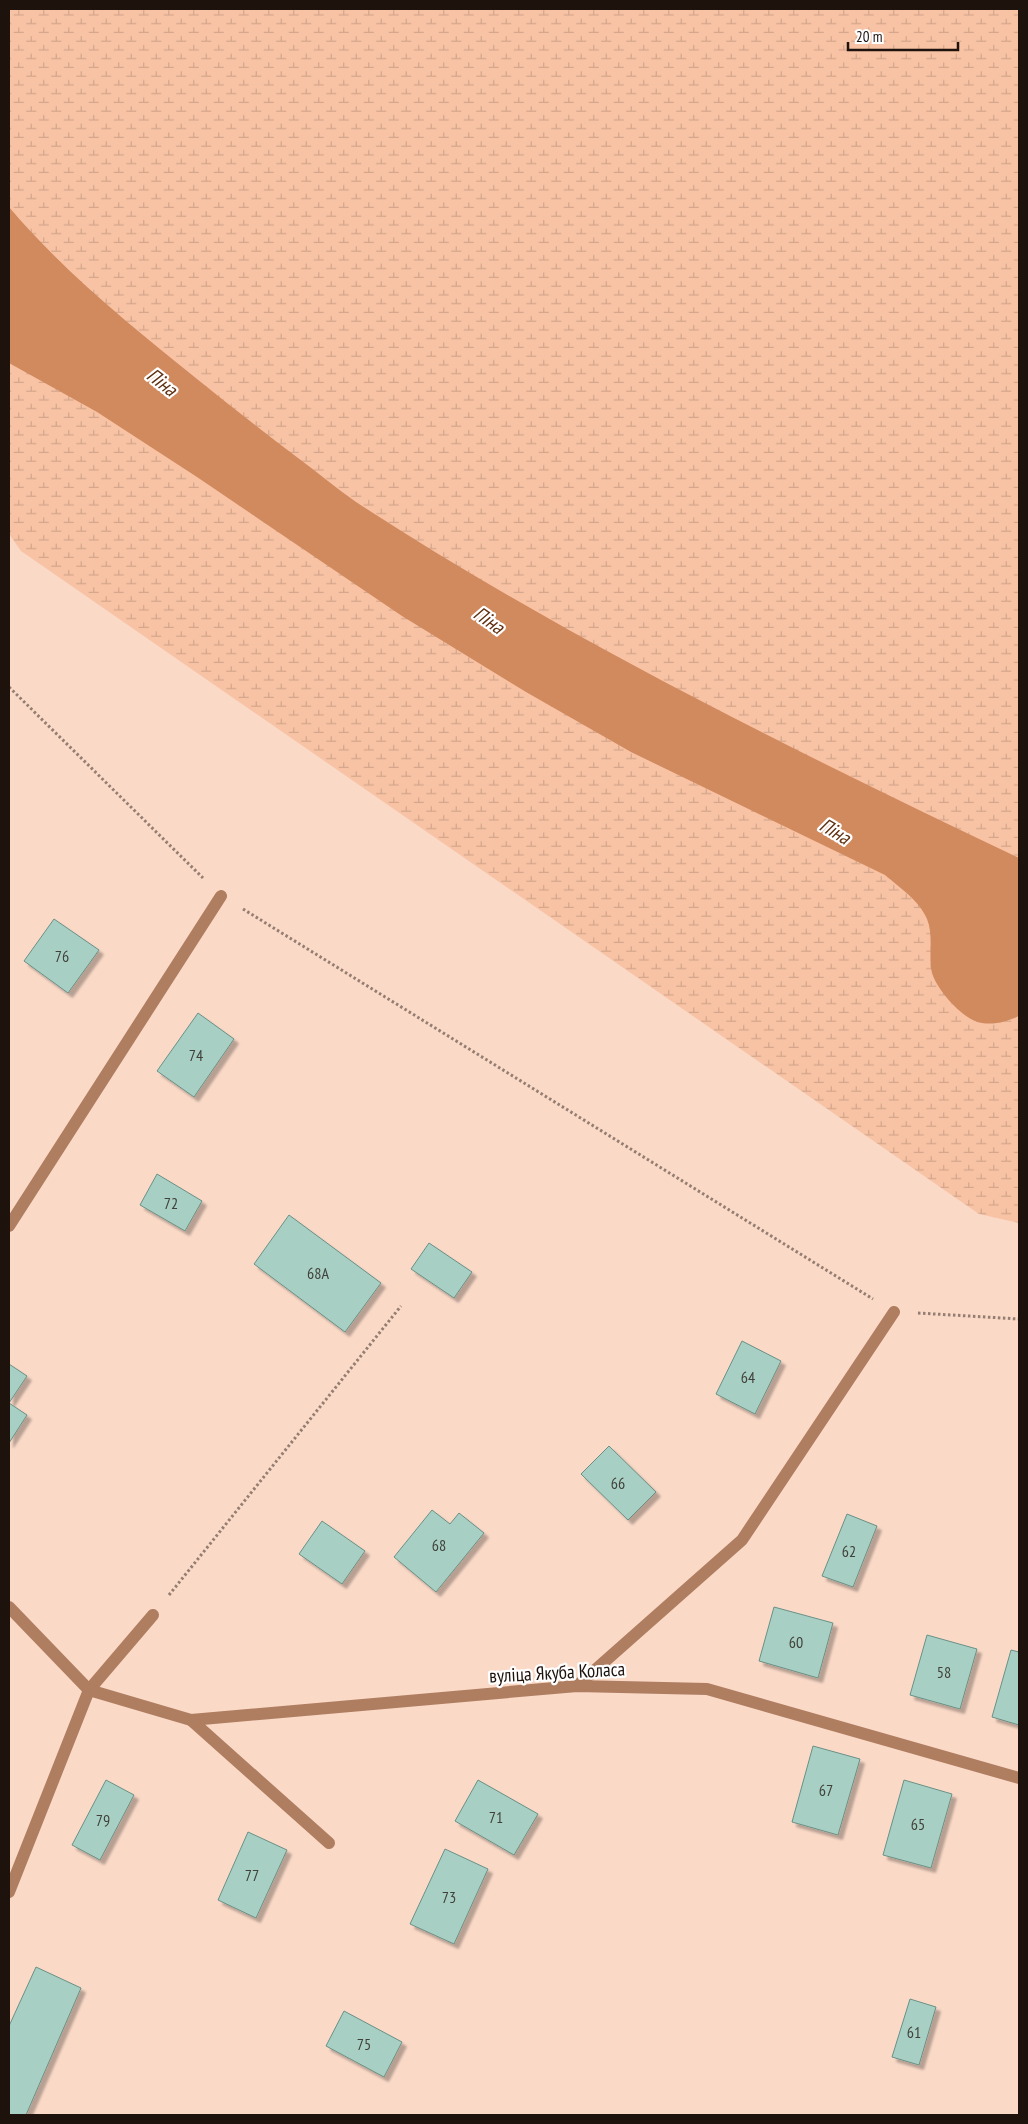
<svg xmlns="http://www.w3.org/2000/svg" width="1028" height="2124" viewBox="0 0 1028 2124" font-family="'PT Sans Narrow',sans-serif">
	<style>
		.wetland { fill: url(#wetland-marsh) }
		.water { fill: #d1895e }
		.building { fill: #a8cfc4; stroke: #6a9086; filter: url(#shadow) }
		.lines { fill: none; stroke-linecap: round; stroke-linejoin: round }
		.path { stroke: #957e71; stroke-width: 3; stroke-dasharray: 2.5 2.5; stroke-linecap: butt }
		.lane { stroke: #af7d60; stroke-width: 12 }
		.street { stroke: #af7d60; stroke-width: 12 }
		.labels { text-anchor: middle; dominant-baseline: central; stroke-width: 4.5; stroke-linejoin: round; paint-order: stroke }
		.number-label { font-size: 16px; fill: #40413a }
		.street-label { font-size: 19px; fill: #1d120c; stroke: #fff }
		.water-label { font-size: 20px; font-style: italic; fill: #603010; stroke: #fff }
	</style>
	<defs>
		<pattern id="wetland-marsh" width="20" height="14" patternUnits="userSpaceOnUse" patternTransform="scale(1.25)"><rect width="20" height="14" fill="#f8c3a4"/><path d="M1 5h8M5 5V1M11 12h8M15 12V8" fill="none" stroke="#d4a68c"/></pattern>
		<filter id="shadow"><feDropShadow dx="4.5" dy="4.5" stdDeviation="1" flood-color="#0004"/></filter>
	</defs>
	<rect width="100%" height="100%" fill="#fad9c7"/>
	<path class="wetland" d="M9,9H1019V1223L979,1214L21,551L9,534Z"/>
	<path class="water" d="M9,207C64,272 131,326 197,379C230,406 264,432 298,458C317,472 336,488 356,502C566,639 793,750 1019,858V1016C1007,1021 996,1025 982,1023C964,1021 937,990 932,973C928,956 934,936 927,919C919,900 900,888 885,875L631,752L526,692L402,616L197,477L97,412L9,363Z"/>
	<g class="building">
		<path d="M54,919L99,950L68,993L24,961Z"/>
		<path d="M198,1013L234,1039L194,1097L157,1071Z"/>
		<path d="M157,1174L202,1201L185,1231L140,1205Z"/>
		<path d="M289,1215L381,1283L345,1332L254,1264Z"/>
		<path d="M429,1243L472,1272L454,1298L411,1269Z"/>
		<path d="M742,1341L781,1361L755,1414L716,1394Z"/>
		<path d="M9,1364L27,1376L9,1403Z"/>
		<path d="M9,1403L27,1415L9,1443Z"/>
		<path d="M609,1446L656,1492L628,1520L581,1474Z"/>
		<path d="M432,1510L450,1524L459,1513L484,1533L436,1592L394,1557Z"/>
		<path d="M847,1514L877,1526L853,1587L822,1576Z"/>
		<path d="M322,1521L365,1551L342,1584L299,1554Z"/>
		<path d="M774,1607L833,1623L818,1678L759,1661Z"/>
		<path d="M927,1635L977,1649L960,1709L910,1695Z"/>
		<path d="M1011,1650L1019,1652V1725L992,1717Z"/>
		<path d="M813,1746L860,1759L838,1835L792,1822Z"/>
		<path d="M106,1780L134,1795L100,1860L72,1845Z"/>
		<path d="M478,1780L538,1814L514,1855L455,1821Z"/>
		<path d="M904,1780L952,1794L931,1868L883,1855Z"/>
		<path d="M248,1832L287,1850L256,1918L218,1900Z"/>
		<path d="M445,1849L488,1869L454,1944L410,1924Z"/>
		<path d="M36,1967L81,1988L26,2115H9V2026Z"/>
		<path d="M910,1999L936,2007L919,2065L892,2057Z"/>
		<path d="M344,2011L402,2042L384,2077L326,2046Z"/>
	</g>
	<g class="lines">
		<g class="path">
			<path d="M9,687L203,878"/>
			<path d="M243,909L873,1299"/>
			<path d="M918,1313L1019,1319"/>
			<path d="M169,1595L401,1306"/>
		</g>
		<g class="lane">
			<path d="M9,1226L221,896"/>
			<path d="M577,1686L742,1540L894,1312"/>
			<path d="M89,1690L153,1615"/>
			<path d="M191,1720L329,1843"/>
		</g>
		<g class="street">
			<path d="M9,1607L89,1690L191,1720L577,1686L707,1689L1019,1778"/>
			<path d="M9,1892L89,1690"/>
		</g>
	</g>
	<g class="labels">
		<g class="number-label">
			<text x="62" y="956">76</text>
			<text x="196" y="1055">74</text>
			<text x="171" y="1203">72</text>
			<text x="318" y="1273">68А</text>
			<text x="748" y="1377">64</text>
			<text x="618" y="1483">66</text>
			<text x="439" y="1545">68</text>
			<text x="849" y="1551">62</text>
			<text x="796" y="1642">60</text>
			<text x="944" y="1672">58</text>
			<text x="826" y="1790">67</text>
			<text x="496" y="1817">71</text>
			<text x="103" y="1820">79</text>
			<text x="918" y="1824">65</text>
			<text x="252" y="1875">77</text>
			<text x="449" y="1897">73</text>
			<text x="914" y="2032">61</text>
			<text x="364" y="2044">75</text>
		</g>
		<g class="street-label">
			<text transform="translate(557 1672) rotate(-3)">вуліца Якуба Коласа</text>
		</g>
		<g class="water-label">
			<text transform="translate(162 382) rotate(38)">Піна</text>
			<text transform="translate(489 620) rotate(35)">Піна</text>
			<text transform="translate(835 831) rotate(31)">Піна</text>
		</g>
	</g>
	<rect width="1028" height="2124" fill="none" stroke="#1d120c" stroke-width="20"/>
	<path d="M848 42v8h110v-8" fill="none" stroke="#1d120c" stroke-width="2.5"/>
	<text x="856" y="42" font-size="15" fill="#1d120c" stroke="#ffffff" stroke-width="4" paint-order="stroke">20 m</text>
</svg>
